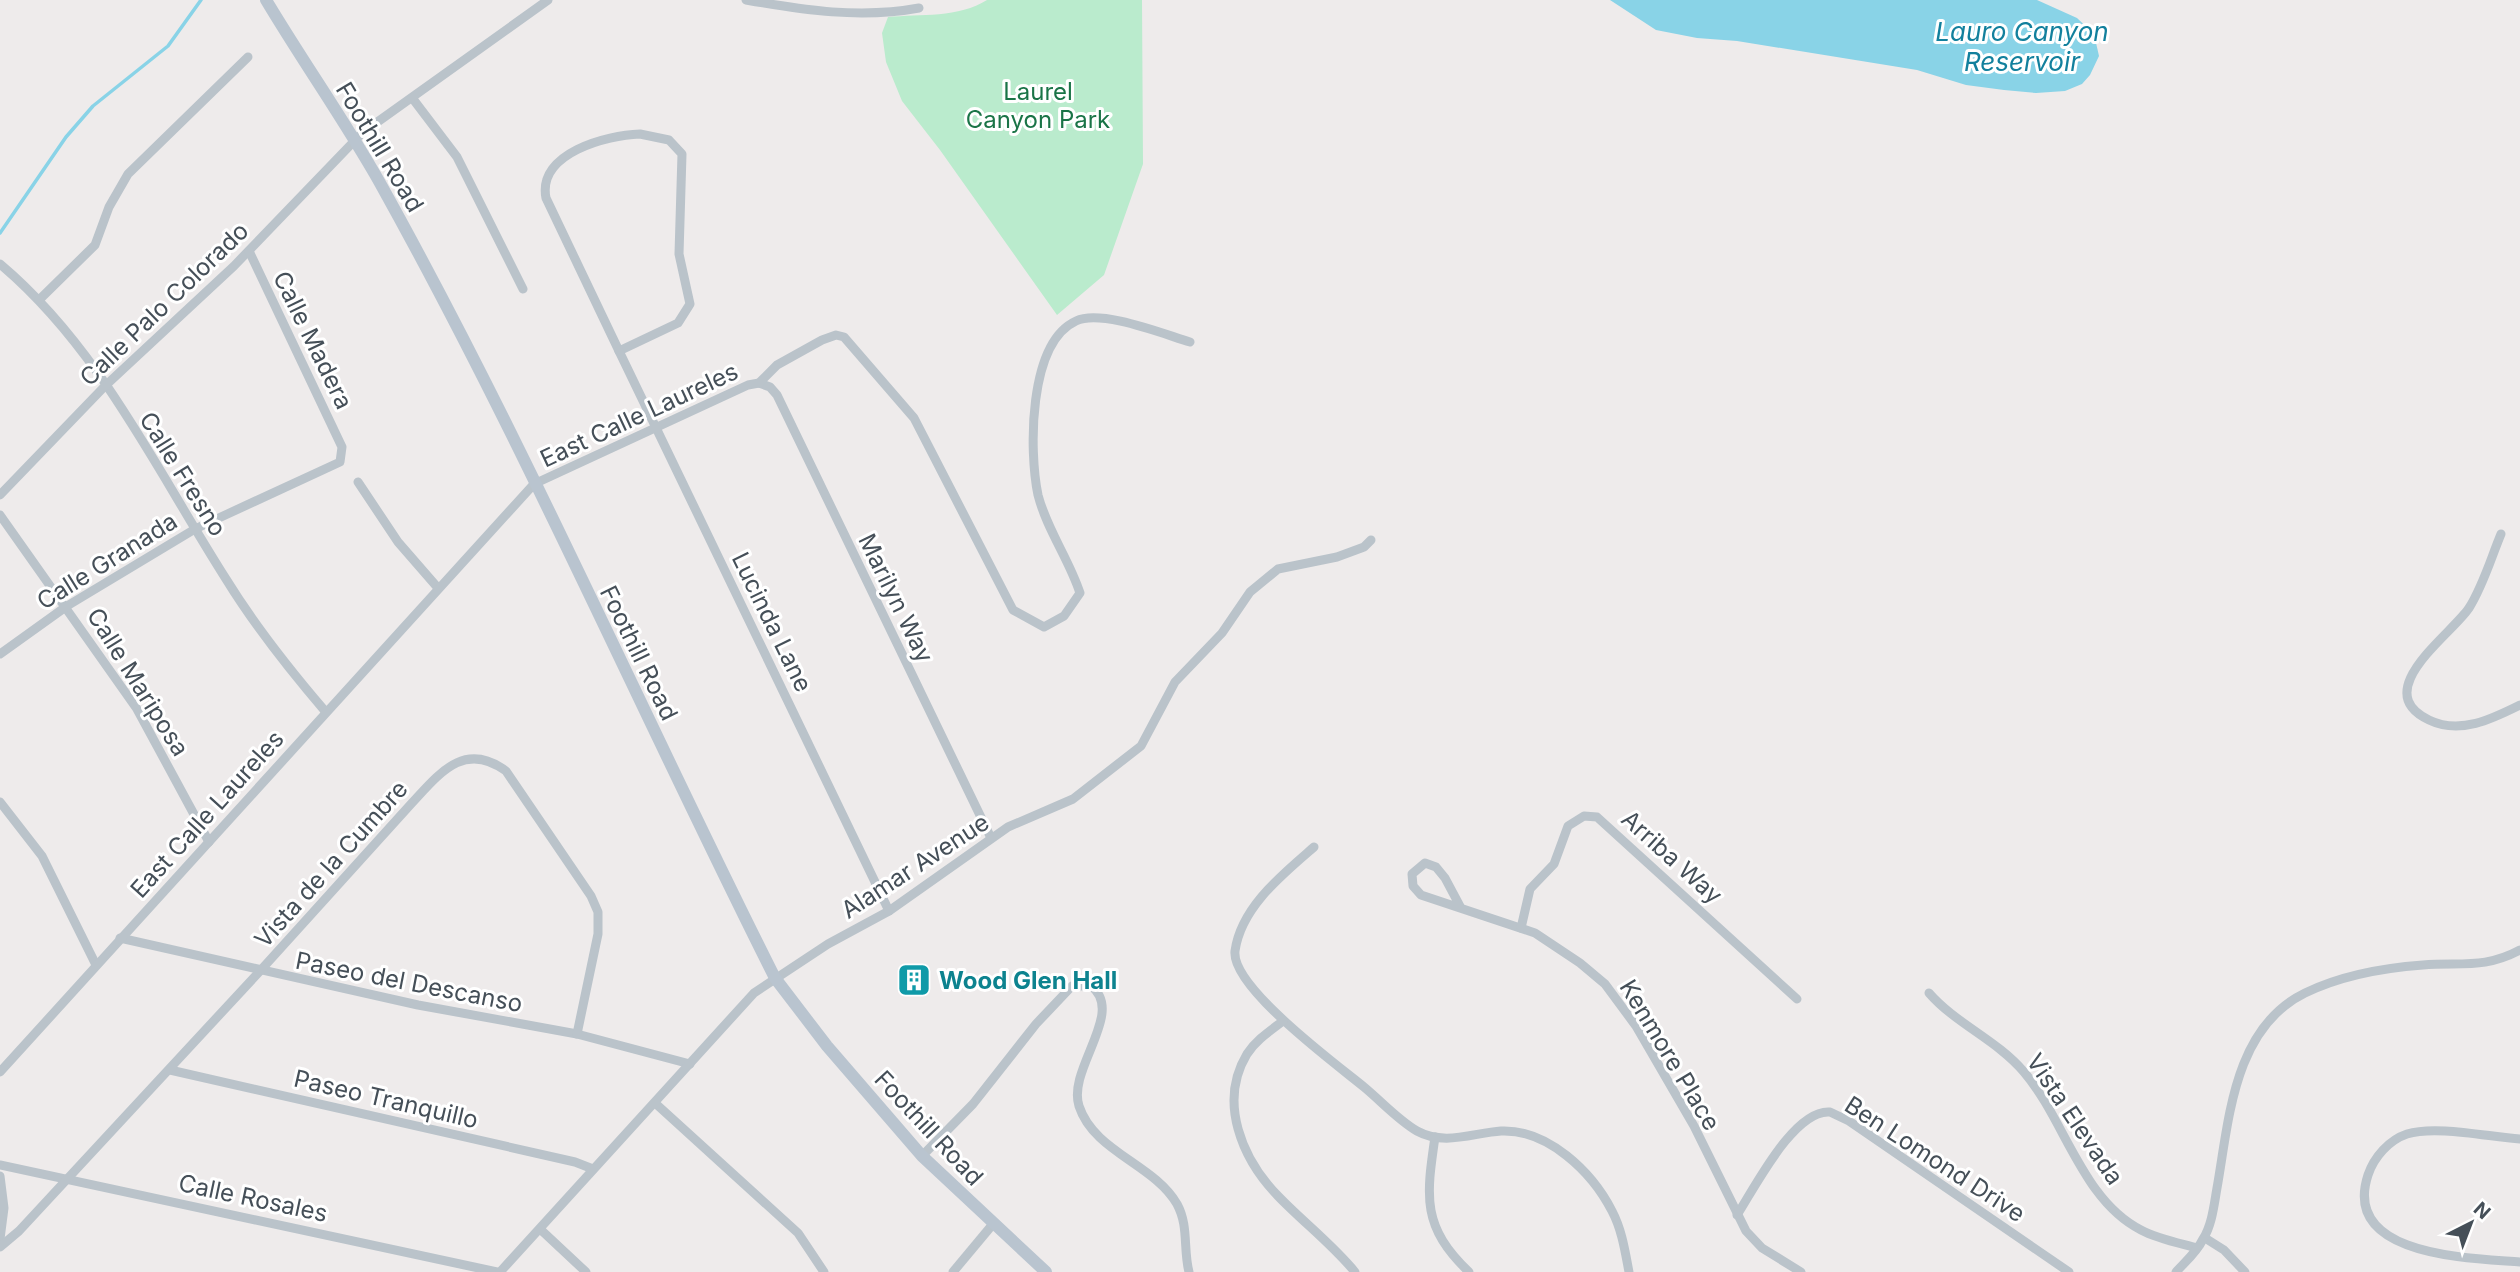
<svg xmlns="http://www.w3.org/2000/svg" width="2520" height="1272" viewBox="0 0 2520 1272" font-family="Inter,sans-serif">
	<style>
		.green { fill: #baebcd }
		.water { fill: #89d3e7 }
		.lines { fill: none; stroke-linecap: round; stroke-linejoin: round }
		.stream { stroke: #89d3e7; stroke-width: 3.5 }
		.street { stroke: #bac3ca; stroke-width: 9 }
		.secondary { stroke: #b9c4cf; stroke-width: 12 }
		.labels { text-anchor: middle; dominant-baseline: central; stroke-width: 6; stroke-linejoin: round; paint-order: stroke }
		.park-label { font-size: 24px; fill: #1a7447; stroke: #fff }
		.street-label { font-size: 24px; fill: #454f58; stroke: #fff }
		.culture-label { font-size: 24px; font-weight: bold; fill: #0d838f; stroke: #fff; text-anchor: start }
		.water-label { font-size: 26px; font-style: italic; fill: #12809d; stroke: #fff }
	</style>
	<rect width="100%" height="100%" fill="#eeebeb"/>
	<path class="green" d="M987,0H1142L1143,164L1104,275L1057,315L940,150L902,101L886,62L882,33L888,17C920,14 959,18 987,0Z"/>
	<path class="water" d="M1610,0H2037L2077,18L2094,34L2099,56L2090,75L2082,84L2065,91L2036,93L2004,90L1966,85L1917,70L1737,41L1697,38L1656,30Z"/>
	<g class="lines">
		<path class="stream" d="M0,233L66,137L93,106L168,46L201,0"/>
		<g class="street">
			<path d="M746,0C804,10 860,19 919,8"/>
			<path d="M413,99L457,157L523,289"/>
			<path d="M640,134L669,140L682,154L679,254L690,304L678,323L619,351L546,198C537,153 607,135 640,134Z"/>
			<path d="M0,264C100,348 157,471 226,579C255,626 289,669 325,711"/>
			<path d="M39,300L95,245L109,207L128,174L248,57"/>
			<path d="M619,351L889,911"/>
			<path d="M759,383L770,387L777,395L991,838"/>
			<path d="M358,482L398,542L438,588"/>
			<path d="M0,495L105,386L234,266L362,133L548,0"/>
			<path d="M0,515L137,709L209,842"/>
			<path d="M2501,534C2491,558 2483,586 2469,608C2451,635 2368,691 2429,720C2460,735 2492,719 2520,705"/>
			<path d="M0,654L67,606L195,529L340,462L342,447L249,251"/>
			<path d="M0,802L42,856L96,965"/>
			<path d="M1314,847C1283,874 1241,907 1235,951C1231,987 1336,1064 1364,1087C1381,1101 1398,1120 1417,1131C1444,1146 1473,1133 1501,1131C1548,1129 1592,1172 1612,1211C1622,1230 1625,1251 1629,1272"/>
			<path d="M1461,908L1445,878L1436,867L1425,863L1412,874L1413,886L1421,895L1535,933L1580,963L1605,984L1636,1026L1694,1126L1746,1231L1762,1248L1801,1272"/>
			<path d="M1521,928L1530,889L1554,864L1568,826L1584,816L1597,817L1797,999"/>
			<path d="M120,938L418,1005L577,1034L690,1064"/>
			<path d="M1929,993C1956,1024 1997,1040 2024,1072C2065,1120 2082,1200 2141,1230C2158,1239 2179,1243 2197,1248"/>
			<path d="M1283,1021C1270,1031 1256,1040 1247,1054C1218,1102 1242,1159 1278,1196C1303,1222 1332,1244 1355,1272"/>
			<path d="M170,1070L575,1162L593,1169"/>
			<path d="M0,1072L534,484L748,385L759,383L777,365L822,340L836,335L844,337L914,418L1013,610L1044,627L1064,616L1080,593C1069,559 1047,530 1038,495C1029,452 1028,343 1076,321C1101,309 1163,334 1190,342"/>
			<path d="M655,1103L798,1233L824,1272"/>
			<path d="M1435,1137C1426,1198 1422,1227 1469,1272"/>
			<path d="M2520,1139C2489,1137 2436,1125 2407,1134C2389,1140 2374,1157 2368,1175C2341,1257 2471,1258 2520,1262"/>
			<path d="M922,1156L973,1104L1036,1024L1072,986H1091C1126,1012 1067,1069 1079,1106C1094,1152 1154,1164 1177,1204C1189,1226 1183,1249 1189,1272"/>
			<path d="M0,1165L497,1272"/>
			<path d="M0,1176L4,1208L0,1239"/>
			<path d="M1737,1215C1754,1189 1794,1109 1830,1112L1849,1121L2069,1272"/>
			<path d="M540,1229L586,1272"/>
			<path d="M2205,1238L2224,1250L2245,1272"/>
			<path d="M0,1247L19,1231L260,971L411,804C439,774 464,740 506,771L591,896L598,912V934L577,1034"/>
			<path d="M500,1272L754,993L828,944L889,911L1008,827L1073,799L1141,746L1175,682L1222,633L1250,592L1278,569L1337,557L1364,547L1371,540"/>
			<path d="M953,1272L993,1224"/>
			<path d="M2176,1272C2185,1262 2197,1252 2203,1239C2212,1225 2214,1205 2217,1188C2229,1121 2233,1028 2305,993C2342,975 2382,968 2423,965C2461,962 2485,969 2520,950"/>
		</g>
		<path class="secondary" d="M266,0C303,62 345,121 380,183C524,441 642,714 775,978L827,1046L922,1156L1046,1272"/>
	</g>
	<defs>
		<symbol id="building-square" viewBox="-11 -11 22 22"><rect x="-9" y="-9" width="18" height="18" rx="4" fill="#0f9aa8" stroke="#fff"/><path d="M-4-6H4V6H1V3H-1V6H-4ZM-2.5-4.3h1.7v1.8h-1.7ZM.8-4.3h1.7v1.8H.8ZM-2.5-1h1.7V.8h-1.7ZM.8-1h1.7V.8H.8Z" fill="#fff"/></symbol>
	</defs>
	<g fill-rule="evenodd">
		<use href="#building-square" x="895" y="961" width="38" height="38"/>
	</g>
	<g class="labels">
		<g class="park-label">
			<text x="1038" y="91">Laurel<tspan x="1038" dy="28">Canyon Park</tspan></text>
		</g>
		<g class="street-label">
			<text transform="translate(380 147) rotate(59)">Foothill Road</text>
			<text transform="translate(164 304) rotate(-44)">Calle Palo Colorado</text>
			<text transform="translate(313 340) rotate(64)">Calle Madera</text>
			<text transform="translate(639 415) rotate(-25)">East Calle Laureles</text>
			<text transform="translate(183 474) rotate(58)">Calle Fresno</text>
			<text transform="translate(107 561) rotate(-32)">Calle Granada</text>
			<text transform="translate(896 598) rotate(64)">Marilyn Way</text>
			<text transform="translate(772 622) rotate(64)">Lucinda Lane</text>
			<text transform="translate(639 653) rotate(64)">Foothill Road</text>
			<text transform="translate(138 682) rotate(58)">Calle Mariposa</text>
			<text transform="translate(207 814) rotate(-48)">East Calle Laureles</text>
			<text transform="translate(1672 857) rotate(42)">Arriba Way</text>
			<text transform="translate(331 864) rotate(-48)">Vista de la Cumbre</text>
			<text transform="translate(915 866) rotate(-33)">Alamar Avenue</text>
			<text transform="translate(409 982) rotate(11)">Paseo del Descanso</text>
			<text transform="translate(1670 1055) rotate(59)">Kenmore Place</text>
			<text transform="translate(386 1099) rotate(13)">Paseo Tranquillo</text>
			<text transform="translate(2075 1119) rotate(56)">Vista Elevada</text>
			<text transform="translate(929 1128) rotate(47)">Foothill Road</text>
			<text transform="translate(1935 1159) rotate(33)">Ben Lomond Drive</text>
			<text transform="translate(253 1198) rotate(12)">Calle Rosales</text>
		</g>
		<g class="culture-label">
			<text x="939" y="980">Wood Glen Hall</text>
		</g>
		<g class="water-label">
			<text x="2022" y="31">Lauro Canyon<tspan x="2022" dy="30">Reservoir</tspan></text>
		</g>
	</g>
	<g transform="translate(2471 1223) rotate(42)" stroke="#ffffff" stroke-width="5" paint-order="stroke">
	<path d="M0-5L12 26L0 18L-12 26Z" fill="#454f58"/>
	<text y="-10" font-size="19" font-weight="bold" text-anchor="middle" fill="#454f58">N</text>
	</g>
</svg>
